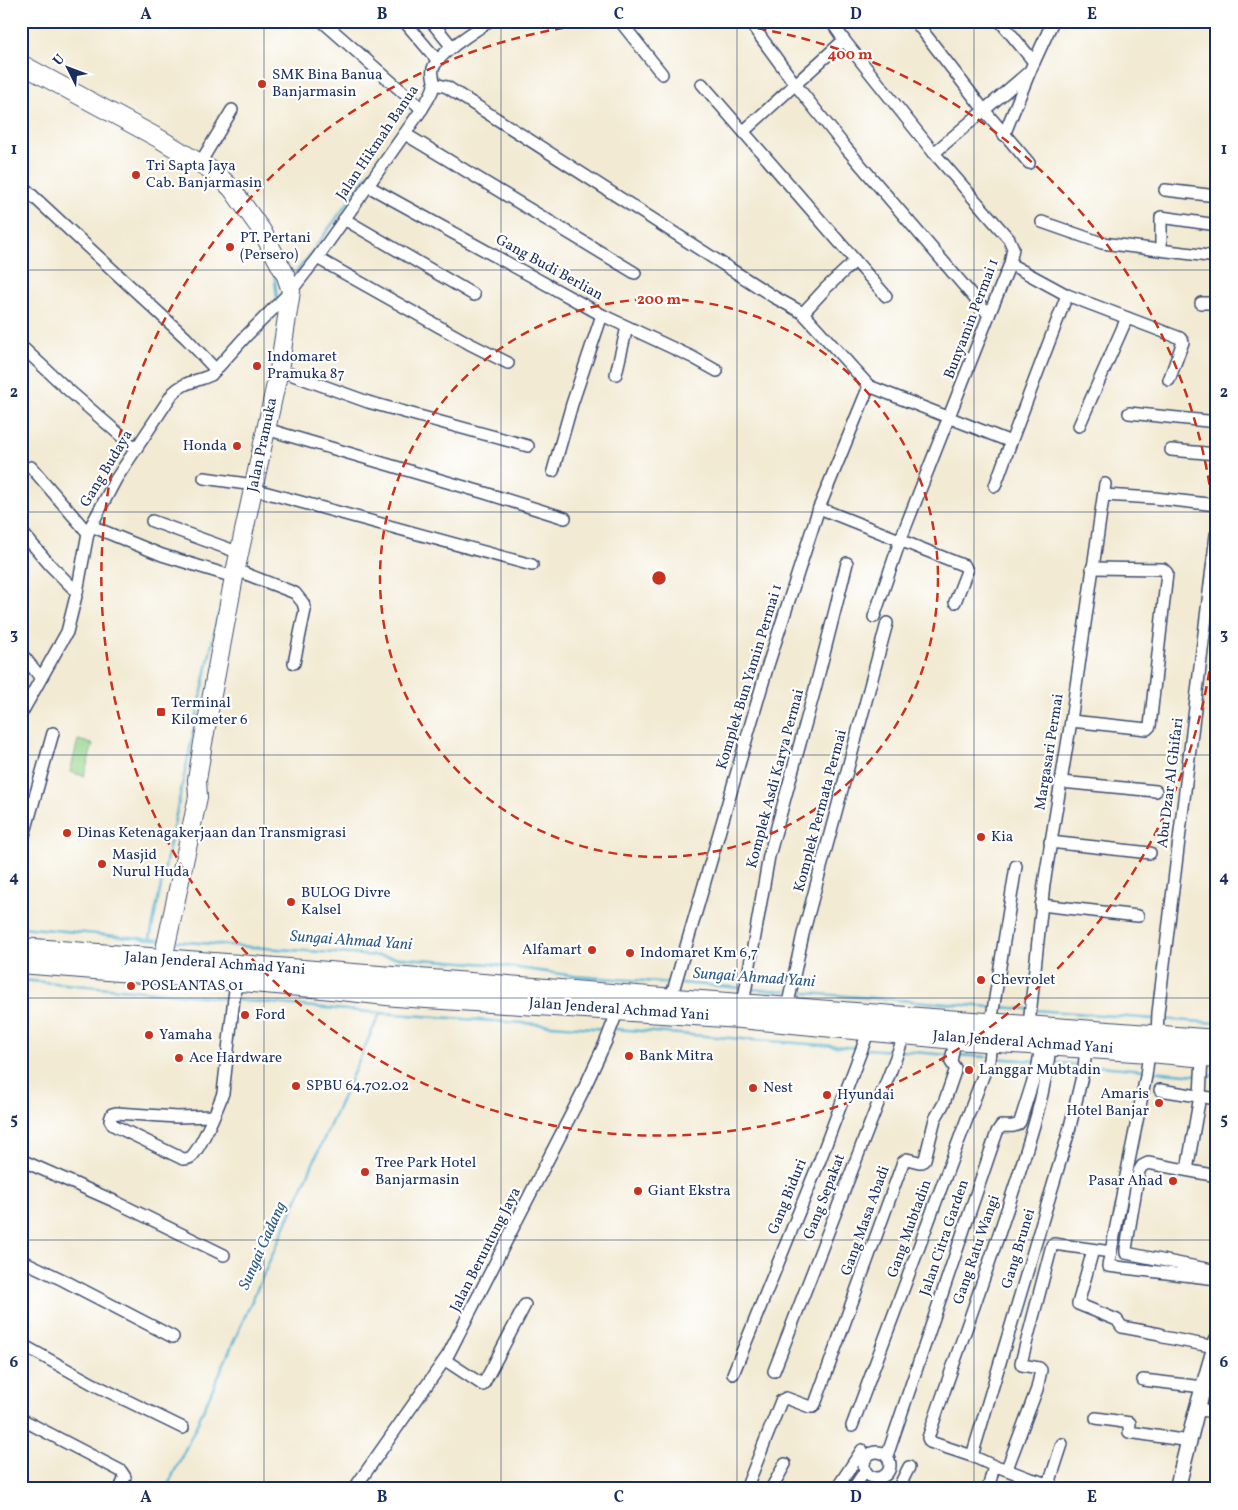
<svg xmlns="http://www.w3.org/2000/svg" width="1238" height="1510" viewBox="0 0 1238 1510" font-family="Vollkorn,serif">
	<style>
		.green { fill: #96d48a; stroke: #588274 }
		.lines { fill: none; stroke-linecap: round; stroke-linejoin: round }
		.stream { stroke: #53b1d2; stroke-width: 2.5 }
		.street-casing { stroke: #3b4b70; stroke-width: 14 }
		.secondary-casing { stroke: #3b4b70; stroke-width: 18 }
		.primary-casing { stroke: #3b4b70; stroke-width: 20 }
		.highway-casing { stroke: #3b4b70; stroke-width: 22 }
		.street { stroke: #fff; stroke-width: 11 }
		.secondary { stroke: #fff; stroke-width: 15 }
		.primary { stroke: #fff; stroke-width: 18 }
		.highway { stroke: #fff; stroke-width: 20 }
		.grid { fill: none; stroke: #1b2f5e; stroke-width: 1; stroke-opacity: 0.55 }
		.ring { fill: none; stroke: #c8321e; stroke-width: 2.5; stroke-dasharray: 9 6 }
		.poi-dot { fill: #c8321e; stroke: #fff; stroke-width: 2 }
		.labels { text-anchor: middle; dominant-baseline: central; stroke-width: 4.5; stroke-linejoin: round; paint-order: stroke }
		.poi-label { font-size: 15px; fill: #1b2f5e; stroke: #fff; text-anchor: start }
		.street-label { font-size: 15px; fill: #1b2f5e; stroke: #fff }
		.water-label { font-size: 16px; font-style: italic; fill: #2f5c87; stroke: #fff }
		.centre { fill: #c8321e; stroke: #fff; stroke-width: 2.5 }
		.ring-label { font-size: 15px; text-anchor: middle; font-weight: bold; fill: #c8321e; stroke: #fff; stroke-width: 4.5; stroke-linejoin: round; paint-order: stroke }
		.neatline { fill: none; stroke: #1b2f5e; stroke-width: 2 }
		.grid-label { font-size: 16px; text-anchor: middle; font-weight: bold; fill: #1b2f5e }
	</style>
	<rect width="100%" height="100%" fill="#fff"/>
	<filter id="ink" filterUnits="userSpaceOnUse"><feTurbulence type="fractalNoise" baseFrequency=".02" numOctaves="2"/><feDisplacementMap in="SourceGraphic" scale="10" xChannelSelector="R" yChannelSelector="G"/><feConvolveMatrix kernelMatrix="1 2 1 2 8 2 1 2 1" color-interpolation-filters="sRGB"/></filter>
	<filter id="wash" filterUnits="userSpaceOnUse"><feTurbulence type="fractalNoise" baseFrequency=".0096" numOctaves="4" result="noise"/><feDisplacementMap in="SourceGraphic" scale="20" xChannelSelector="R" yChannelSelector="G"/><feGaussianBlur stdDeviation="1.12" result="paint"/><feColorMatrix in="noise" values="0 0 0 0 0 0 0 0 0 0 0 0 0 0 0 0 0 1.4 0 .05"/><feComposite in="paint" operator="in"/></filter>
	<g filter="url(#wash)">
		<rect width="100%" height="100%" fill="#f2ead3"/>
		<path class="green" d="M78,740L93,744L84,776L70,772Z"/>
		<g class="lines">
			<g class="stream">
				<path d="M274,271L277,299"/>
				<path d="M294,276L382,156"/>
				<path d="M21,927L161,940"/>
				<path d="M150,938L218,615"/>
				<path d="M174,941L278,949L491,964L575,976L672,983"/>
				<path d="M21,980L231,999"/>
				<path d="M680,983L742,988"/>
				<path d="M750,989L786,991"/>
				<path d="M794,992L991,1007"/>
				<path d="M236,1000L380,1013L607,1029"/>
				<path d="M996,1007L1028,1009"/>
				<path d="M1034,1010L1155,1019"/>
				<path d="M1161,1019L1217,1023"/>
				<path d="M615,1029L859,1048"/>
				<path d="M867,1049L894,1051"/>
				<path d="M902,1051L949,1055"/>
				<path d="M957,1055L986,1057"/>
				<path d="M992,1058L1036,1061"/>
				<path d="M1051,1062L1081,1065"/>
				<path d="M1089,1065L1143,1070"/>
				<path d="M1151,1071L1198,1075"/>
				<path d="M1203,1075L1217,1076"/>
				<path d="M166,1489L193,1433L380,1013"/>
			</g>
		</g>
	</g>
	<g filter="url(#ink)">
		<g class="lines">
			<defs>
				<g id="street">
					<path d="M322,21L422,109"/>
					<path d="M404,21L438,61"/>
					<path d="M431,21L452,47"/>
					<path d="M620,21L662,74"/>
					<path d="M749,21L795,84L846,148L989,315"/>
					<path d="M831,21L844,40L934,153L1009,239L1013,248L1010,264L989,315L900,541L874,617"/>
					<path d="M915,21L984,110L1029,163"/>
					<path d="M1000,21L1034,62"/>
					<path d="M435,84L447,87L774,297L803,313"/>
					<path d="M702,84L886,296"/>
					<path d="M744,131L844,40"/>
					<path d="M405,134L635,273"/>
					<path d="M1004,135L1030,71L1053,21"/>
					<path d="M934,153L1030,71"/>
					<path d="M200,163L232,110"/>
					<path d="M21,185L186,338L216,370"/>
					<path d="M368,186L602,315L692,357L717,371"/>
					<path d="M1165,190L1217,196"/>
					<path d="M344,219L474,295"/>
					<path d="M1042,222L1102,243L1217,257"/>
					<path d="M1161,249V217L1217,225"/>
					<path d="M317,258L470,344L508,363"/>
					<path d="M1010,264L1067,295L1180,338L1183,342L1169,380"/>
					<path d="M1201,303H1217"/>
					<path d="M21,346L65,387L136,449"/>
					<path d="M279,370L368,402L528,446"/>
					<path d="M616,374L627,327"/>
					<path d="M869,386L1011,442L1067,295"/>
					<path d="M1129,413L1217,422"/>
					<path d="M1079,426L1127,318"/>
					<path d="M266,429L485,493L565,518"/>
					<path d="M1171,450L1217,454"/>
					<path d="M31,467L88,533"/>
					<path d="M553,471L572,404L602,315"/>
					<path d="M204,478L254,485"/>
					<path d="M995,486L1011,442"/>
					<path d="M253,489L532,565"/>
					<path d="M1104,495L1154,498L1217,505"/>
					<path d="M819,508L965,566L967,571L955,602"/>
					<path d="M152,521L240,553"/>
					<path d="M91,526L162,555L234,577"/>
					<path d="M21,531L50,565L77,592"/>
					<path d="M236,570L295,593L303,603L305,610L294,663"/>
					<path d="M21,653L41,678"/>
					<path d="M21,714L67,632L77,592L88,533L91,526L116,479L173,393C185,381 196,382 211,375L246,336L291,291L317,258L422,109C426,102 433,93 434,85C435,78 430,73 434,66C444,49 473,33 489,21"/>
					<path d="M1071,721L1147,729L1150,726L1167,573L1163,569L1092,568"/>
					<path d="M1061,782L1156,791"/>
					<path d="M1050,842L1150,853"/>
					<path d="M21,846L53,733"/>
					<path d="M1041,905L1138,916"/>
					<path d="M671,998L768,665L819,508L869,386L803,313L826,288L855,261"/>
					<path d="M743,1004L769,856L815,689L847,563"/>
					<path d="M787,1008L803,934L887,623"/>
					<path d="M991,1023L1016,866"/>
					<path d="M1029,1025L1044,884L1071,721L1105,484"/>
					<path d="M1157,1035L1158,1013L1216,535"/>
					<path d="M1149,1052L1146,1076L1108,1266L1217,1279"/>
					<path d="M1160,1090L1217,1099"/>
					<path d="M213,1116L177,1117L116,1113L112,1114L110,1120L113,1125L183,1159C187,1159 188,1159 191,1157C201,1148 218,1107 223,1093L236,981"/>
					<path d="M21,1160L114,1201L224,1255"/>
					<path d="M1187,1170L1200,1096L1202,1057"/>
					<path d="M1217,1176L1148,1163L1142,1166L1139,1171L1126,1249V1253L1217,1271"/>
					<path d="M1093,1250L1078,1304L1117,1320L1122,1327L1160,1334L1163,1337L1215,1347"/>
					<path d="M21,1260L63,1280L173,1337"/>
					<path d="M21,1344L93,1384L183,1428"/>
					<path d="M445,1360L483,1385L525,1305"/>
					<path d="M774,1371L905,1034"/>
					<path d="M733,1374L820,1160L869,1030"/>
					<path d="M1143,1380L1203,1387"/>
					<path d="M1197,1409L1217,1413"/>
					<path d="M1096,1418L1130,1423L1129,1432L1189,1441"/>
					<path d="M21,1419L121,1471L125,1477L120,1489"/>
					<path d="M852,1426L989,1060L991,1042"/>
					<circle cx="877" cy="1465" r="13"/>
					<path d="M887,1456L997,1132L1001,1126C1008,1126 1016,1128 1020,1122L1038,1065L1041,1045"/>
					<path d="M972,1456L930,1442L928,1438C955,1359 984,1280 1010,1201C1026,1151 1045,1099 1050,1046"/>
					<path d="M1008,1466L1037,1389L1041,1370L1039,1368L1022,1365L1021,1363L1052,1245L1054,1244L1111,1252"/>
					<path d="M999,1467L1028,1478L1049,1484L1048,1489"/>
					<path d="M1049,1484L1062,1444"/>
					<path d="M839,1485L862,1450"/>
					<path d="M354,1489L448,1355L582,1093L606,1041L618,1010"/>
					<path d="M746,1489L781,1401L786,1398L810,1407H813L815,1404L903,1162L907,1159L919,1162H922L925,1159L935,1119L944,1103L955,1071V1068L951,1062L955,1039"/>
					<path d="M771,1489L785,1464"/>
					<path d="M853,1489L865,1471"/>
					<path d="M898,1489L909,1467"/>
					<path d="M988,1489L994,1466L972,1456L1068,1135L1084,1068L1086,1048"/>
				</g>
				<path id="secondary" d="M1177,1489L1197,1409L1217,1340"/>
				<path id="primary" d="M21,64L160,139L216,173L232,189L262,231L286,276L291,291L279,370L234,577L203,743L197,780L198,797L160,973"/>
				<g id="highway">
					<path d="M21,948L932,1019L1217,1040"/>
					<path d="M21,963L313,987L396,996L741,1018L955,1039L1149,1052L1217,1058"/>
				</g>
			</defs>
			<use href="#street" class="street-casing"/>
			<use href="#secondary" class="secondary-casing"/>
			<use href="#primary" class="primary-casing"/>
			<use href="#highway" class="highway-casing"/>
			<use href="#street" class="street"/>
			<use href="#secondary" class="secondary"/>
			<use href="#primary" class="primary"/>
			<use href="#highway" class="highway"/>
		</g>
	</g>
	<path class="grid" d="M264,21V1489M501,21V1489M737,21V1489M974,21V1489M21,270H1217M21,512H1217M21,755H1217M21,998H1217M21,1240H1217"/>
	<g class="ring">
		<circle cx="659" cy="578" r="279"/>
		<path d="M1217 597A558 558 0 1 1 620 21M698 21A558 558 0 0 1 1217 559"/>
	</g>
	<g class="poi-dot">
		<circle cx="262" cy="84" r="5"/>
		<circle cx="136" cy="175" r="5"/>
		<circle cx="230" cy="247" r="5"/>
		<circle cx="257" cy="366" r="5"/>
		<circle cx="237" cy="446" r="5"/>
		<rect x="156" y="707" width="10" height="10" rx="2.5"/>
		<circle cx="67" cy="833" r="5"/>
		<circle cx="981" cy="837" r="5"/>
		<circle cx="102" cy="864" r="5"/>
		<circle cx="291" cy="902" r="5"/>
		<circle cx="592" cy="950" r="5"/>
		<circle cx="630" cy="953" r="5"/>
		<circle cx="981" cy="980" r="5"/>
		<circle cx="131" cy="986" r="5"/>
		<circle cx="245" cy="1015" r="5"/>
		<circle cx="149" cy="1035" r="5"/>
		<circle cx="629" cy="1056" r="5"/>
		<circle cx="179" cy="1058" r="5"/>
		<circle cx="969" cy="1070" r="5"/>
		<circle cx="296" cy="1086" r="5"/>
		<circle cx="753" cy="1088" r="5"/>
		<circle cx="827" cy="1095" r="5"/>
		<circle cx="1159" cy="1103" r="5"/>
		<circle cx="365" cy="1172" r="5"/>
		<circle cx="1173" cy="1181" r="5"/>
		<circle cx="638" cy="1191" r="5"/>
	</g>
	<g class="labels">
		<g class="poi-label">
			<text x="272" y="75">SMK Bina Banua<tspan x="272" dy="17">Banjarmasin</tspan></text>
			<text x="146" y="166">Tri Sapta Jaya<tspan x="146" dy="17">Cab. Banjarmasin</tspan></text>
			<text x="240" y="238">PT. Pertani<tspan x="240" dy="17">(Persero)</tspan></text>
			<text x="267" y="357">Indomaret<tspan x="267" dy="17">Pramuka 87</tspan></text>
			<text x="227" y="446" text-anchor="end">Honda</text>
			<text x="171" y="703">Terminal<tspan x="171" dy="17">Kilometer 6</tspan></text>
			<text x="77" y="833">Dinas Ketenagakerjaan dan Transmigrasi</text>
			<text x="991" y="837">Kia</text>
			<text x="112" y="855">Masjid<tspan x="112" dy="17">Nurul Huda</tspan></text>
			<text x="301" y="893">BULOG Divre<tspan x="301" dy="17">Kalsel</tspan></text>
			<text x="582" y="950" text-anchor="end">Alfamart</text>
			<text x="640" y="953">Indomaret Km 6,7</text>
			<text x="991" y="980">Chevrolet</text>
			<text x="141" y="986">POSLANTAS 01</text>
			<text x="255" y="1015">Ford</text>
			<text x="159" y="1035">Yamaha</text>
			<text x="639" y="1056">Bank Mitra</text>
			<text x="189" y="1058">Ace Hardware</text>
			<text x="979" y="1070">Langgar Mubtadin</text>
			<text x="306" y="1086">SPBU 64.702.02</text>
			<text x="763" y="1088">Nest</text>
			<text x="1149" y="1094" text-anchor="end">Amaris<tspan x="1149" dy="17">Hotel Banjar</tspan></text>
			<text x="837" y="1095">Hyundai</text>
			<text x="375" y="1163">Tree Park Hotel<tspan x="375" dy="17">Banjarmasin</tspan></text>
			<text x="1163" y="1181" text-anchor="end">Pasar Ahad</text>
			<text x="648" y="1191">Giant Ekstra</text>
		</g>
		<g class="street-label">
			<text transform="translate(378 143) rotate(-56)">Jalan Hikmah Banua</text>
			<text transform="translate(549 268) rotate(29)">Gang Budi Berlian</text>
			<text transform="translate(972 319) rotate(-69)">Bunyamin Permai 1</text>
			<text transform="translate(263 445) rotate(-78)">Jalan Pramuka</text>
			<text transform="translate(107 469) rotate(-59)">Gang Budaya</text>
			<text transform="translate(750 677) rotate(-73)">Komplek Bun Yamin Permai 1</text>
			<text transform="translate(1050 752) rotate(-81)">Margasari Permai</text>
			<text transform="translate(776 779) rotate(-75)">Komplek Asdi Karya Permai</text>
			<text transform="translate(1171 783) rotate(-83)">Abu Dzar Al Ghifari</text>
			<text transform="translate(821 811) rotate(-75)">Komplek Permata Permai</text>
			<text transform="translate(215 964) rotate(4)">Jalan Jenderal Achmad Yani</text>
			<text transform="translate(619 1010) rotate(4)">Jalan Jenderal Achmad Yani</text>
			<text transform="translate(1023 1043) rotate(4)">Jalan Jenderal Achmad Yani</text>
			<text transform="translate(788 1197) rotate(-68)">Gang Biduri</text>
			<text transform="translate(825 1197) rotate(-69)">Gang Sepakat</text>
			<text transform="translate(866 1221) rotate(-70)">Gang Masa Abadi</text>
			<text transform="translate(910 1229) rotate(-70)">Gang Mubtadin</text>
			<text transform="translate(945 1238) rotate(-71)">Jalan Citra Garden</text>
			<text transform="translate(1019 1249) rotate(-73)">Gang Brunei</text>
			<text transform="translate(486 1250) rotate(-63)">Jalan Beruntung Jaya</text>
			<text transform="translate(977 1250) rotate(-71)">Gang Ratu Wangi</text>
		</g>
		<g class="water-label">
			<text transform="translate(351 941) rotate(4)">Sungai Ahmad Yani</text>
			<text transform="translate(754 978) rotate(4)">Sungai Ahmad Yani</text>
			<text transform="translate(263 1246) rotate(-66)">Sungai Gadang</text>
		</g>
	</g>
	<circle cx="659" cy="578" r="8" class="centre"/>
	<g class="ring-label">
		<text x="850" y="59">400 m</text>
		<text x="659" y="304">200 m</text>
	</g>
	<rect width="1238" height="1510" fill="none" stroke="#fff" stroke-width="55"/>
	<g transform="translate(68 68) rotate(312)" stroke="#ffffff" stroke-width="4" paint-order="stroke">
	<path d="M0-4L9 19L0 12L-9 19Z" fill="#1b2f5e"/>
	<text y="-8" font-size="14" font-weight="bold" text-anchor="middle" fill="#1b2f5e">U</text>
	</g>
	<rect x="28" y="28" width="1182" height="1454" class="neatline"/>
	<g class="grid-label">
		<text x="146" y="19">A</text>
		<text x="382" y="19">B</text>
		<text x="619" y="19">C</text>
		<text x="856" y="19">D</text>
		<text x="1092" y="19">E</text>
		<text x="14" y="154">1</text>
		<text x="1224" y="154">1</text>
		<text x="14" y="397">2</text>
		<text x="1224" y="397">2</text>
		<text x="14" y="639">3</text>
		<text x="1224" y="639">3</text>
		<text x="14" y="882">4</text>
		<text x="1224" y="882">4</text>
		<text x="14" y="1124">5</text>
		<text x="1224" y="1124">5</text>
		<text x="14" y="1367">6</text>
		<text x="1224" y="1367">6</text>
		<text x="146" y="1502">A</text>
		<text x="382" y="1502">B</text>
		<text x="619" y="1502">C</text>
		<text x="856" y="1502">D</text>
		<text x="1092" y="1502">E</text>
	</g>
</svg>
